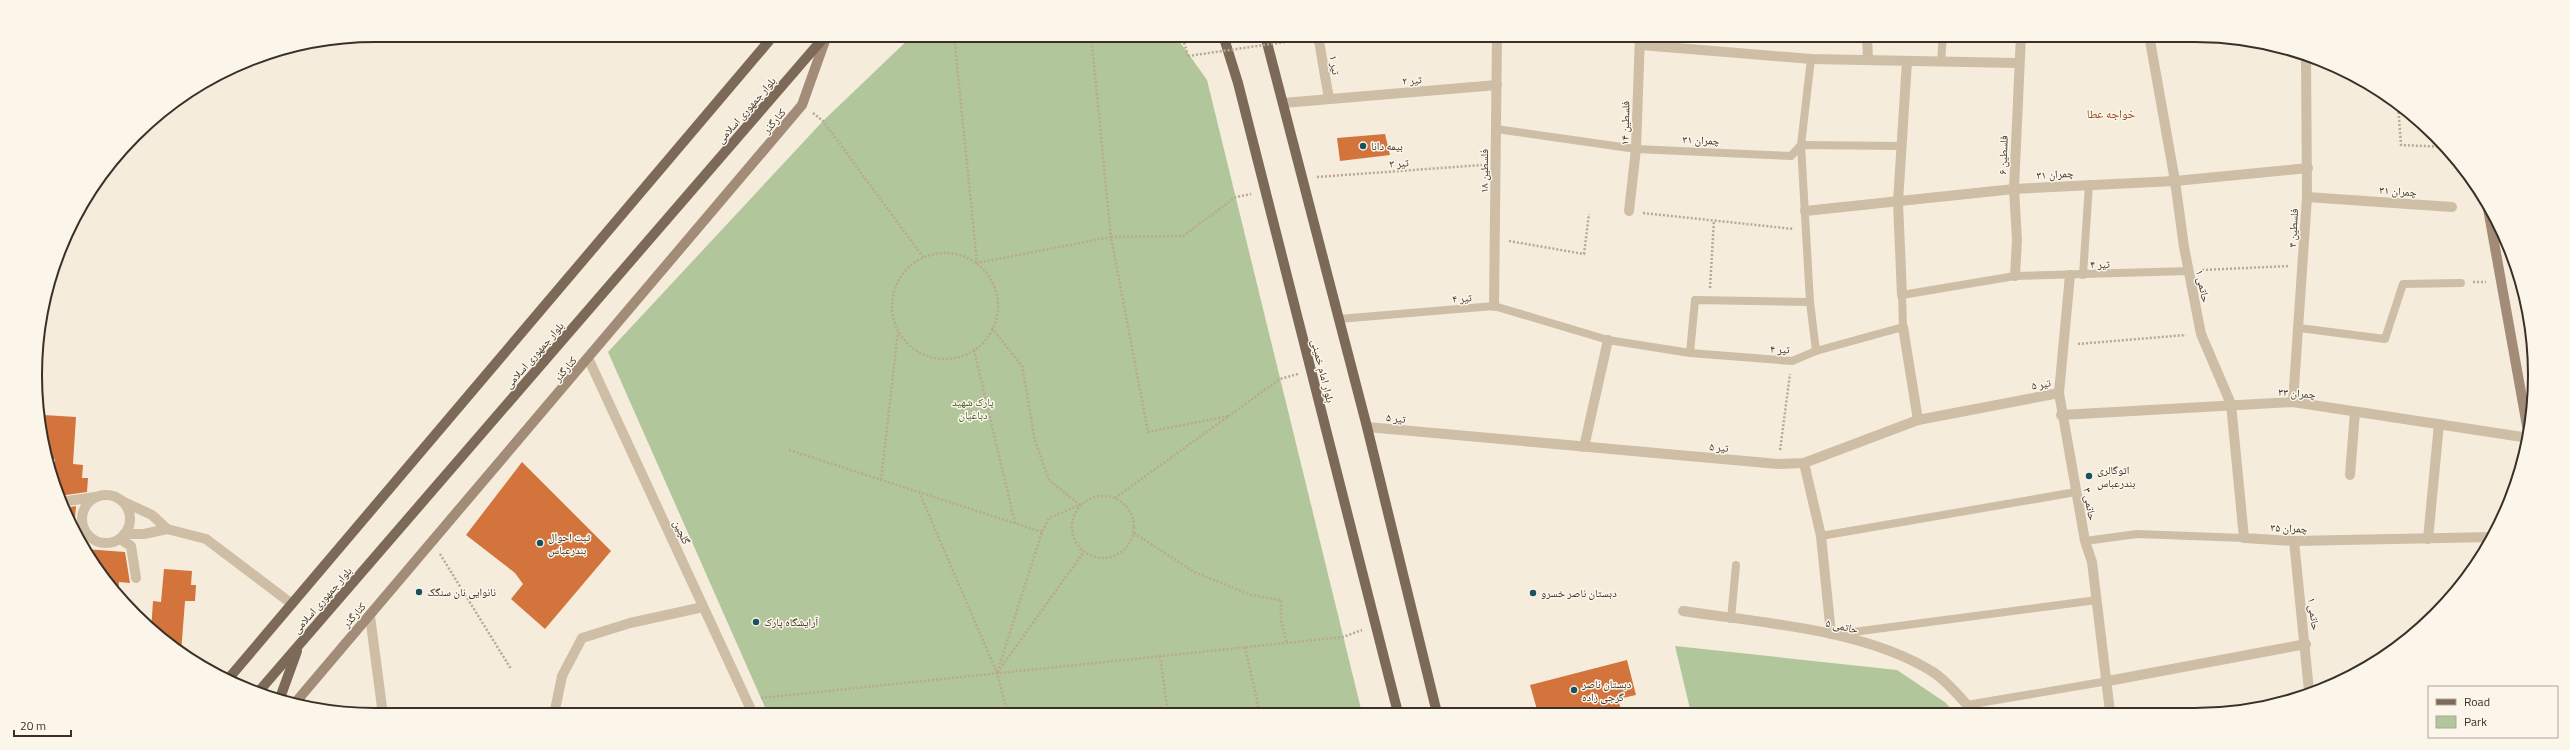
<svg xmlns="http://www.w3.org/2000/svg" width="2570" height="750" viewBox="0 0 2570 750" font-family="'Titillium Web','Noto Naskh Arabic',sans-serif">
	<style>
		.green { fill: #b1c69a }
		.building { fill: #d3743c }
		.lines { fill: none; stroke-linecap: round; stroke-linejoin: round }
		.path { stroke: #baa890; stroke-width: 2.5; stroke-dasharray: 2 2; stroke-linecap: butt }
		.lane { stroke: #cebea6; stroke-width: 8 }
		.street { stroke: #cebea6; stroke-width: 10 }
		.secondary { stroke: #a28c77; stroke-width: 10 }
		.primary { stroke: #7d6957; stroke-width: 10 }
		.path-bridge { stroke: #baa890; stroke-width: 2.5; stroke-dasharray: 2 2; stroke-linecap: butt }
		.poi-dot { fill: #185260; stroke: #fcf5e9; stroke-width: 1.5 }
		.labels { text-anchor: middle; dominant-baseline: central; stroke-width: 3; stroke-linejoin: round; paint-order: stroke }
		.street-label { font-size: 11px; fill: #3a3028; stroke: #fcf5e9 }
		.poi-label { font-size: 11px; fill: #3a3028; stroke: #fcf5e9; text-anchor: start }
		.park-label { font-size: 11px; fill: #425b28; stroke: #fcf5e9 }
		.neighbourhood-label { font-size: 12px; fill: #924518; stroke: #fcf5e9 }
		.rim { fill: none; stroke: #3a3028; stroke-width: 2 }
	</style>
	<rect width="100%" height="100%" fill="#f5ecdc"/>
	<g class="green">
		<path d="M913,35H1175L1207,80L1362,713L768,714L608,352L823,121Z"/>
		<path d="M1675,646L1897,670L1946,703L1954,713H1691Z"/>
	</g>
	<g class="building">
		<path d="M1385,134L1390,155L1340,161L1337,138Z"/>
		<path d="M44,415L76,417L73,464L83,465L82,478H88L87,492L59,496L53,481L55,459H46Z"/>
		<path d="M522,462L611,551L545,629L511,599L523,584L515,573L466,535Z"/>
		<path d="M76,506L74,533L64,508Z"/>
		<path d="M85,549L125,552L130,583L119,582L118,596L105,582Z"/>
		<path d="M164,569L192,571L191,585H196L195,601H185L181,653L151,631L153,601L161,602Z"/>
		<path d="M1627,660L1636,695L1618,699L1622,713H1591L1590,708L1571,713H1538L1530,685Z"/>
	</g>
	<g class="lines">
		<g class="path">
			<path d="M954,35L977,263L1111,237L1091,35"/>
			<path d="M1182,35L1188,56"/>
			<path d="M1283,35L1285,42"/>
			<path d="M2398,104L2401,145L2446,147"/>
			<path d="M813,113L823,121L923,257"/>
			<path d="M1317,177L1482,165"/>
			<path d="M1643,213L1794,229"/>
			<path d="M1509,241L1584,254L1589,214"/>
			<circle cx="945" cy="306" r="53"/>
			<path d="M2202,270L2289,266"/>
			<path d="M2473,282H2486"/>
			<path d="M1710,288L1714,220"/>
			<path d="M992,328L1022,366L1035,441L1049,480L1080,505L1049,518L1042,532L997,673L1083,553"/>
			<path d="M2078,344L2186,335"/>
			<path d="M974,350L1015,523"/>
			<path d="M1228,416L1148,432L1111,237L1183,236L1236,197L1251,194"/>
			<path d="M789,450L1042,532"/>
			<path d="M1780,450L1790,374"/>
			<path d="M881,480L898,332"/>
			<path d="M919,492L997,673L1008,714"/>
			<circle cx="1103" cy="527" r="31"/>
			<path d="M1115,498L1280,379L1298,374"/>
			<path d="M1134,533L1194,572L1251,595L1281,600V621L1287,643"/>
			<path d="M440,554L511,669"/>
			<path d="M1245,647L1260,714"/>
			<path d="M1160,656L1168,714"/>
			<path d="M761,698L1343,637L1362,630"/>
		</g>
		<g class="lane">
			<path d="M1811,59L1801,145L1810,302L1816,351"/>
			<path d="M1941,62L1943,35"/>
			<path d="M1496,129L1636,149L1791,156L1801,145L1901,146"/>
			<path d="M2083,275L2089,184"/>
			<path d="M1339,319L1494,306L1608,340L1690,353L1792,361L1816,351L1903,327L1902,295L2015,276L2188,271"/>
			<path d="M2299,328L2385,339L2403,284L2461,283"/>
			<path d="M1690,353L1695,300L1810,302"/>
			<path d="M1821,536L2076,492"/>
			<path d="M2085,541L2137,534L2244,538"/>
			<path d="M1731,619L1736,565"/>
			<path d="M1838,634L2097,600"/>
			<path d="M1967,705L2108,681"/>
		</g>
		<g class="street">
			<path d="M1318,35L1329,99"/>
			<path d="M1867,35L1868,60"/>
			<path d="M2149,35L2175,181L2184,247L2201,334L2231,404L2244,538L2294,541L2492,537"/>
			<path d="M1641,45L1811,59L2018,63"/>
			<path d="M1283,103L1497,85"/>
			<path d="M2307,197L2452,207"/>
			<path d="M1629,211L1636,149L1640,35"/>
			<path d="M1805,211L2014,189L2175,181L2308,168"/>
			<path d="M2070,275L2059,393L2085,541L2092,562L2110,712"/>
			<path d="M2015,276L2017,240L2014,189L2021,35"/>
			<path d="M1902,295L1898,202L1907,61"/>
			<path d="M1494,306L1497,35"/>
			<path d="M1903,327L1918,420"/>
			<path d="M589,360L753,714"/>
			<path d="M2293,402L2307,197L2306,55"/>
			<path d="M2061,415L2293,402L2529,438"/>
			<path d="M1367,427L1778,464L1804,463L1918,420L2059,393"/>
			<path d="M1584,447L1608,340"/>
			<path d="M1804,463L1821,536L1831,634"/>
			<path d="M2350,475L2355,412"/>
			<circle cx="106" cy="519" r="24"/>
			<path d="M122,501L152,515L167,529"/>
			<path d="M61,502L95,497"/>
			<path d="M124,534H144L167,529L206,539L292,604"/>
			<path d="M120,539L131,546L136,578"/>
			<path d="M2428,539L2439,424"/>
			<path d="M2294,541L2309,691"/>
			<path d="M1683,611C1762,623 1865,629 1933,672C1948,682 1962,699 1974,713"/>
			<path d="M370,616L383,715"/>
			<path d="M2108,681L2306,644"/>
			<path d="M554,715L562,676L582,638L630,623L703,607"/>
		</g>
		<g class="secondary">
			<path d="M2487,203L2529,437"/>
			<path d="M295,703L802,105L827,35"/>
		</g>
		<g class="primary">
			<path d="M1223,35L1238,83L1398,713"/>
			<path d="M1265,35L1367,427L1437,713"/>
			<path d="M229,678L774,35"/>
			<path d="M260,690L826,35"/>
			<path d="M280,698L297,651"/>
		</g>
		<path class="path-bridge" d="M1188,56L1285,42"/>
	</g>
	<g class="poi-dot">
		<circle cx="1363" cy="146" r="4"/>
		<circle cx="2089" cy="476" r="4"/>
		<circle cx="540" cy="543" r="4"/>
		<circle cx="419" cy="592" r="4"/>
		<circle cx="1533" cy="593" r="4"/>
		<circle cx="756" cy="622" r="4"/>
		<circle cx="1574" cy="690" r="4"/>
	</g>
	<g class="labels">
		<g class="street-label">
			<text transform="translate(1335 65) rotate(81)">تیر ۱</text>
			<text transform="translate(1412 80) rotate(-5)">تیر ۲</text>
			<text transform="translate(746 110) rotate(-49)">بلوار جمهوری اسلامی</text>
			<text transform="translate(774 121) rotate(-50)">کنارگذر</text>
			<text transform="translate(1625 123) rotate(-89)">فلسطین ۱۴</text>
			<text transform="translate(1701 140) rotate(2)">چمران ۳۱</text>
			<text transform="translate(2003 155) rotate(-88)">فلسطین ۶</text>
			<text transform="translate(1399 163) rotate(-4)">تیر ۳</text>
			<text transform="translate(1484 171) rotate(-90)">فلسطین ۱۸</text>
			<text transform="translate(2055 174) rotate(-4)">چمران ۳۱</text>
			<text transform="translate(2398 191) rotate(4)">چمران ۳۱</text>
			<text transform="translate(2293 228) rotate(-87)">فلسطین ۴</text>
			<text transform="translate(2100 264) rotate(-2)">تیر ۴</text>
			<text transform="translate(2203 286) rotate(78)">حاتمی ۱</text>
			<text transform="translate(1462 298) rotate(-5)">تیر ۴</text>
			<text transform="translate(1780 349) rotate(2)">تیر ۴</text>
			<text transform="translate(534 355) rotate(-49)">بلوار جمهوری اسلامی</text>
			<text transform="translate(565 369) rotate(-50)">کنارگذر</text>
			<text transform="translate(1323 371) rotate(76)">بلوار امام خمینی</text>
			<text transform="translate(2041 384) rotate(-11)">تیر ۵</text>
			<text transform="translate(2297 393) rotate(4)">چمران ۳۳</text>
			<text transform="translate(1396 418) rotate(6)">تیر ۵</text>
			<text transform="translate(1719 447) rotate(5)">تیر ۵</text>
			<text transform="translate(2090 504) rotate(80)">حاتمی ۳</text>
			<text transform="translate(2289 528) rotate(2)">چمران ۳۵</text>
			<text transform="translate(682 532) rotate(65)">گلچین</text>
			<text transform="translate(322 600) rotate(-49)">بلوار جمهوری اسلامی</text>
			<text transform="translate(2314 614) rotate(82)">حاتمی ۱</text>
			<text transform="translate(354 615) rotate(-49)">کنارگذر</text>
			<text transform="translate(1842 626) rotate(13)">حاتمی ۵</text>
		</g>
		<g class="poi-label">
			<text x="1371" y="146">بیمه دانا</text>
			<text x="2097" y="470">اتوگالری<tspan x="2097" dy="13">بندرعباس</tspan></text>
			<text x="548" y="537">ثبت احوال<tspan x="548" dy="13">بندرعباس</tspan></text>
			<text x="427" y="592">نانوایی نان سنگک</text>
			<text x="1541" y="593">دبستان ناصر خسرو</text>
			<text x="764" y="622">آرایشگاه پارک</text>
			<text x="1582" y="684">دبستان ناصر<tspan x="1582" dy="13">گرجی زاده</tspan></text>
		</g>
		<g class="park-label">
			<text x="973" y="402">پارک شهید<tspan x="973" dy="13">دباغیان</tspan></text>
		</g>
		<g class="neighbourhood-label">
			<text x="2111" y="113">خواجه عطا</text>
		</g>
	</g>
	<path d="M0 0H2570V750H0ZM375 42H2195A333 333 0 0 1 2528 375V375A333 333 0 0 1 2195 708H375A333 333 0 0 1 42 375V375A333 333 0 0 1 375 42Z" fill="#fcf5e9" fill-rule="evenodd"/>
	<path class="rim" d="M375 42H2195A333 333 0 0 1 2528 375V375A333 333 0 0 1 2195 708H375A333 333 0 0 1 42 375V375A333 333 0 0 1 375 42Z"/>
	<rect x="2428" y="686" width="130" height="52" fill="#fcf5e9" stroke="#aea69c"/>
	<rect x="2436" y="699" width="20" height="6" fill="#7d6957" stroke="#aea69c"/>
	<text x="2464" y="706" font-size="12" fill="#3a3028">Road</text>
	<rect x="2436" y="716" width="20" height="12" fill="#b1c69a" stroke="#aea69c"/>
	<text x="2464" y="726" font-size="12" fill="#3a3028">Park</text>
	<path d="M14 730v6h57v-6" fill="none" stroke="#3a3028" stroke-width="2"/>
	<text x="20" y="730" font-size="12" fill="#3a3028" stroke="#fcf5e9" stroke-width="3" paint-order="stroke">20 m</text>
</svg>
